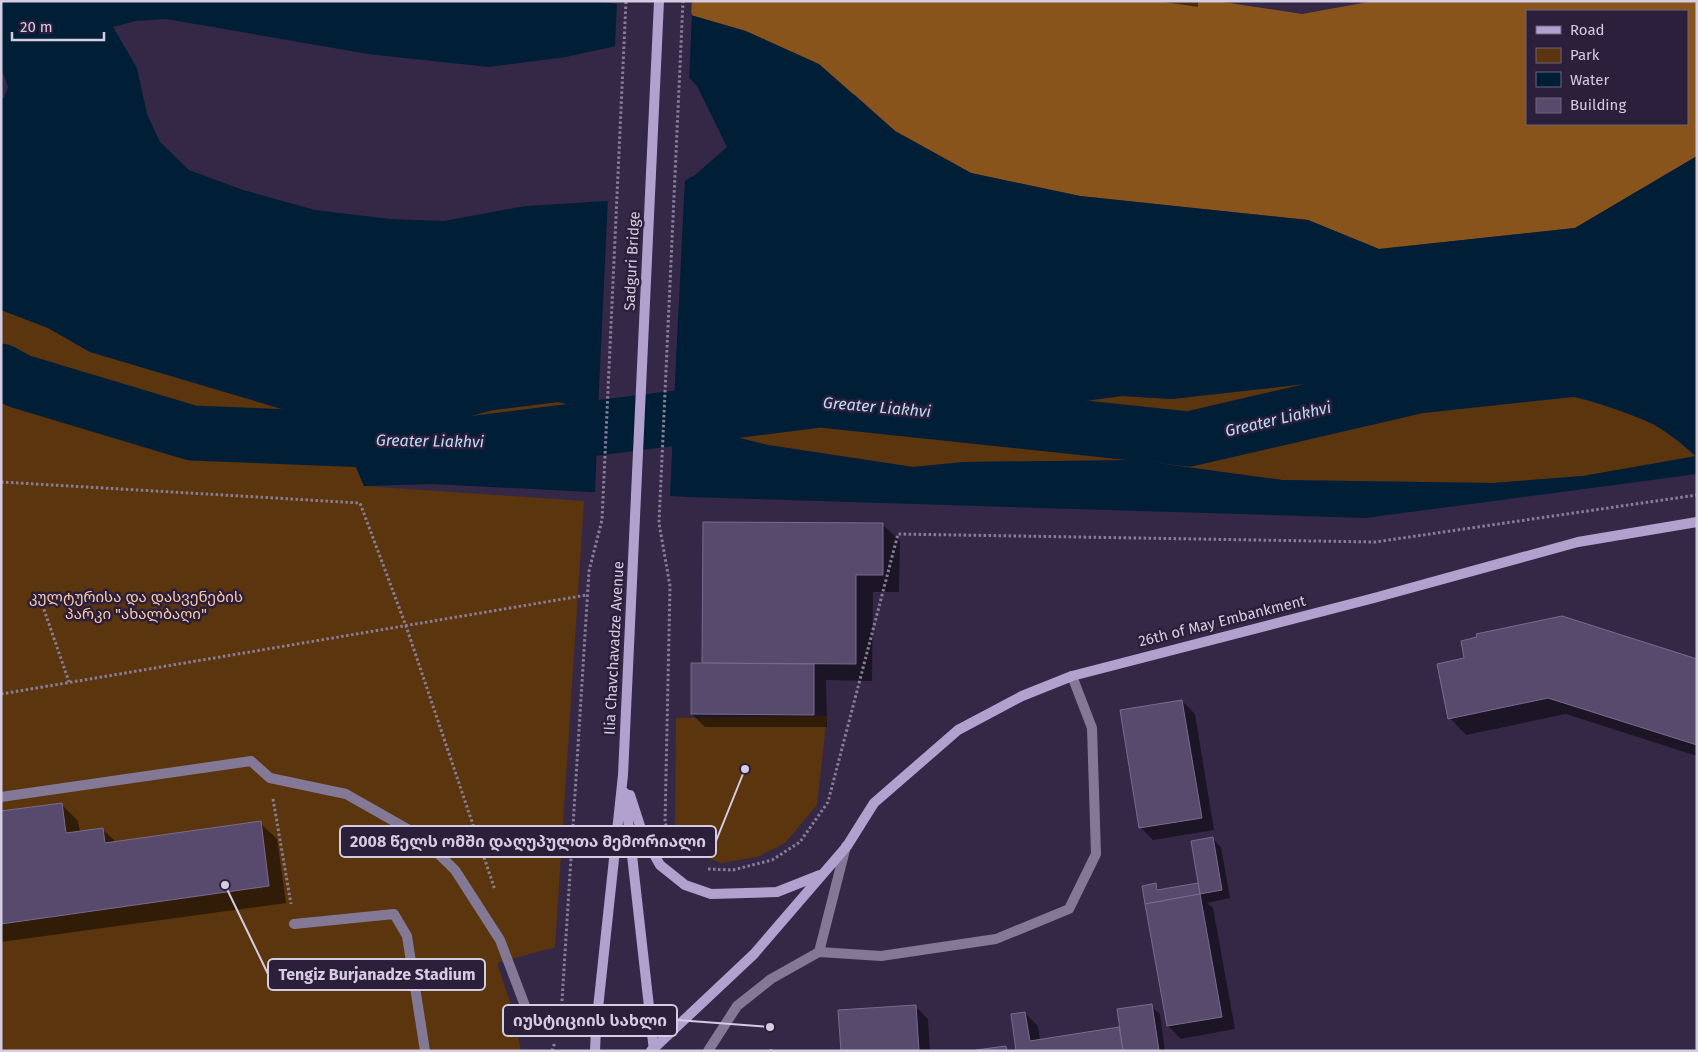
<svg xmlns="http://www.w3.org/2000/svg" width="1698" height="1052" viewBox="0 0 1698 1052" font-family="'Fira Sans','Noto Sans Georgian',sans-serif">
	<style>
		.green { fill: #5a350e }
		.forest { fill: #89531c; fill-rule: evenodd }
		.water { fill: #001f36; fill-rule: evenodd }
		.pier { fill: #352847 }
		.shadow { fill: #0007 }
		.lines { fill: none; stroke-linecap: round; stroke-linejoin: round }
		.river { stroke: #001f36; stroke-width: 55 }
		.building { fill: #574a6c; stroke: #796b8f }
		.path { stroke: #877d97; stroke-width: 3; stroke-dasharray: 2.5 2.5; stroke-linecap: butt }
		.service { stroke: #837895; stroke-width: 10 }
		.secondary { stroke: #b2a1ce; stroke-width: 10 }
		.labels { text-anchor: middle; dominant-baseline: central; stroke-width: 5; stroke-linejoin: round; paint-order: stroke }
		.street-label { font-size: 15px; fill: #d4cde1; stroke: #2b1f3c }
		.park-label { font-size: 15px; fill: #fccca2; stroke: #2b1f3c }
		.water-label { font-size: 16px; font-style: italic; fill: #bbddf7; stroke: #2b1f3c }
		.leader { fill: none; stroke: #d4cde1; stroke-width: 2 }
		.callout-dot { fill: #d4cde1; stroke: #2b1f3c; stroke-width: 2 }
		.callout { fill: #2b1f3c; stroke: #d4cde1; stroke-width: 2 }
		.callout-label { font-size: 16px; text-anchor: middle; font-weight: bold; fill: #d4cde1 }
	</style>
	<rect width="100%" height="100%" fill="#352847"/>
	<g class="green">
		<path d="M1,310L48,328L90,352L309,417L335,432L351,456L364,486L584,501L555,947L497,963L512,1008L521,1051H1Z"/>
		<path d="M1366,377C1457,376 1563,384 1647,421C1665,430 1681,443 1696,457L1583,476L1493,483L1282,480L1135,460L964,462L913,467L768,445L699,428L568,444L524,455L480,457H426L366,435L417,431L493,410L558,402L582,408L688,394L719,387L783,389L830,400L895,401L932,394L1007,413L1040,411L1069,403L1122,396L1172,399Z"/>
		<path d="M827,716L817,805L785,843L757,857L721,863L695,853L675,829L676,718Z"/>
	</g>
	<path class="forest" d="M692,1H1217L1302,14L1374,1H1697V156L1575,228L1379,249L1308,220L1080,196L971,173L895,131L855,95L691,15ZM1527,11H1687V124H1527Z"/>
	<path class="water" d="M1,1H597L691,15L746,31L819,64L895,131L971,173L1080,196L1308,220L1379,249L1575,228L1697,156V474L1365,518L688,497L432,484L364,486L351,456L335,432L309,417L90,352L48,328L1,310V98H4L8,87L1,67ZM166,19L368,54L488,67L566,57L634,42L664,51L697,86L727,147L695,175L666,191L623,200L525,206L444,221L390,219L315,210L243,190L189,170L160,142L147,114L137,68L113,27L136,21ZM1366,377C1459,376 1559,383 1646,421C1665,429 1681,443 1696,456L1583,476L1493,483L1282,480L1135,460L964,462L913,467L768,445L699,428L568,444L524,455L480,457H426L368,435L417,431L493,410L558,402L594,410L622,409L654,404L719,387L783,389L860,406L932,394L1007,413L1040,411L1069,403L1122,396L1172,399Z"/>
	<g class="pier">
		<path d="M617,2L692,13L689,81L663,53L634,44L615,48Z"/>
		<path d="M685,178L674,401L622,412H598L608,198L623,197L665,188Z"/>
		<path d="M673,429L670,498L595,495L597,438Z"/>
	</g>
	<g class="shadow">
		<path d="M1158,1H1198V7Z"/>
		<path d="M704,523L883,525L900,541L899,592H873L872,681L826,680L827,727H705L692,714L703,664Z"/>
		<path d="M1466,659L1697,660V756L1566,714L1466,735L1450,718Z"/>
		<path d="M1182,701L1195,714L1214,830L1153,840L1140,827Z"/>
		<path d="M61,804L78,821L80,832L102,829L116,842L260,823L277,839L286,903L1,942V812Z"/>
		<path d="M1212,838L1221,847L1230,898L1207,903L1213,908L1235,1029L1181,1039L1168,1026L1143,887L1155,885L1160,891L1198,884L1201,887Z"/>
		<path d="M915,1006L928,1019L930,1051H842Z"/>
		<path d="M1151,1006L1160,1014L1165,1051H1017L1025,1013L1038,1026L1040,1040L1118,1028L1121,1031Z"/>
	</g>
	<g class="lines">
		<path class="river" d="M1,371L19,381L192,433L469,444L820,400L1189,439L1418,386L1679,358L1697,360"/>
	</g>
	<g class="building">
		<path d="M703,522L883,523V575H856V664L702,663Z"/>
		<path d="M1562,616L1697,659V745L1548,698L1448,719L1437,664L1464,658L1461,641L1477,637L1476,634Z"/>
		<path d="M691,663L814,664V715L691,714Z"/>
		<path d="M1182,700L1202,818L1139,828L1120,710Z"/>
		<path d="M62,803L66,833L103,828L105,843L261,821L269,886L1,924V811Z"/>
		<path d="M1213,837L1222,890L1200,894L1191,841Z"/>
		<path d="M1156,883L1157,890L1198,883L1200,894L1145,904L1142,886Z"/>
		<path d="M1200,894L1222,1017L1167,1026L1145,904Z"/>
		<path d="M1152,1004L1159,1051H1123L1117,1009Z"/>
		<path d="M916,1005L919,1051H841L838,1010Z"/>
		<path d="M1025,1012L1030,1041L1119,1027L1123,1051H1016L1011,1014Z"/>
		<path d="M1006,1046L1007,1051H976V1050Z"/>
	</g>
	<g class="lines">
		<g class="path">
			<path d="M1,482L360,503L406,626L495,890"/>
			<path d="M39,595L69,682"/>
			<path d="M1,694L587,595"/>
			<path d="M273,799L291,904"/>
			<path d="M675,844L665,823L670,586L659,523L683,1"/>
			<path d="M708,869L733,870L772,860L800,842L828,802L898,534L1375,542L1697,495"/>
			<path d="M562,1001L589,571L602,520L626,1"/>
			<path d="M771,1049V1051"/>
			<path d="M552,1051L555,1042"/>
		</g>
		<g class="service">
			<path d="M1,797L251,761L270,778L346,794L420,836L455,870L500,940L527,1011L561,1022L596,1027"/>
			<path d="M294,924L394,914L407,936L425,1051"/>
			<path d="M819,952L846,846"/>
			<path d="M708,1051L737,1006L771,979L819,952L881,956L996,939L1069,909L1096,854L1092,728L1072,676"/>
		</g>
		<g class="secondary">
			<path d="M625,793L654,1051"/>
			<path d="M630,795L643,835L660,865L685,885L711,894L777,892L820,875"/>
			<path d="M595,1051L596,1027L623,775L659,1"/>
			<path d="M651,1051L754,954L847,846L874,803L958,730L1022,696L1072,676L1374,598L1578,542L1697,522"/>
		</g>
	</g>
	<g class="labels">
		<g class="street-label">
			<text transform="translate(632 261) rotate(-87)">Sadguri Bridge</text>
			<text transform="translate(1222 621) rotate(-14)">26th of May Embankment</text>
			<text transform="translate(614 648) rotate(-87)">Ilia Chavchavadze Avenue</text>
		</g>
		<g class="park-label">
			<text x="136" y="597">კულტურისა და დასვენების<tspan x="136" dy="17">პარკი "ახალბაღი"</tspan></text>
		</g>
		<g class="water-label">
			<text transform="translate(877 407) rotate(5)">Greater Liakhvi</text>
			<text transform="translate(1278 419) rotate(-13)">Greater Liakhvi</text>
			<text transform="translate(430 441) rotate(1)">Greater Liakhvi</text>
		</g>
	</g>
	<path class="leader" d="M745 769L716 841M225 885L268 974M770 1027L677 1020"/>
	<g class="callout-dot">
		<circle cx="745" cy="769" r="5"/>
		<circle cx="225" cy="885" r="5"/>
		<circle cx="770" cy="1027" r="5"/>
	</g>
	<g class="callout">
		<rect x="340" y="826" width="376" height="31" rx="5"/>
		<rect x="268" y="959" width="217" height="31" rx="5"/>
		<rect x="503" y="1005" width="174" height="31" rx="5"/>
	</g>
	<g class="callout-label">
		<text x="528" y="847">2008 წელს ომში დაღუპულთა მემორიალი</text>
		<text x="377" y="980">Tengiz Burjanadze Stadium</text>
		<text x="590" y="1026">იუსტიციის სახლი</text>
	</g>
	<rect width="1698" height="1052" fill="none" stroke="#d4cde1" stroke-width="5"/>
	<rect x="1526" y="10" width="162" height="115" fill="#2b1f3c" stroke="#6f657e"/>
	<rect x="1536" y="26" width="25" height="8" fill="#b2a1ce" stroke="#6f657e"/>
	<text x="1570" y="35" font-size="15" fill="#d4cde1">Road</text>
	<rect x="1536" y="48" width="25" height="15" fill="#5a350e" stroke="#6f657e"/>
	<text x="1570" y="60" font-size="15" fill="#d4cde1">Park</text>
	<rect x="1536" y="72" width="25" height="15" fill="#001f36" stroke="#6f657e"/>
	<text x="1570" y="85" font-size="15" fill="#d4cde1">Water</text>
	<rect x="1536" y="98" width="25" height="15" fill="#574a6c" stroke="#6f657e"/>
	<text x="1570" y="110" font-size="15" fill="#d4cde1">Building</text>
	<path d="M12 32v8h92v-8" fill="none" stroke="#d4cde1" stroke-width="2.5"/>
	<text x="20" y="32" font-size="15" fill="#d4cde1" stroke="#2b1f3c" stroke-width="4" paint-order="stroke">20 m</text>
</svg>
